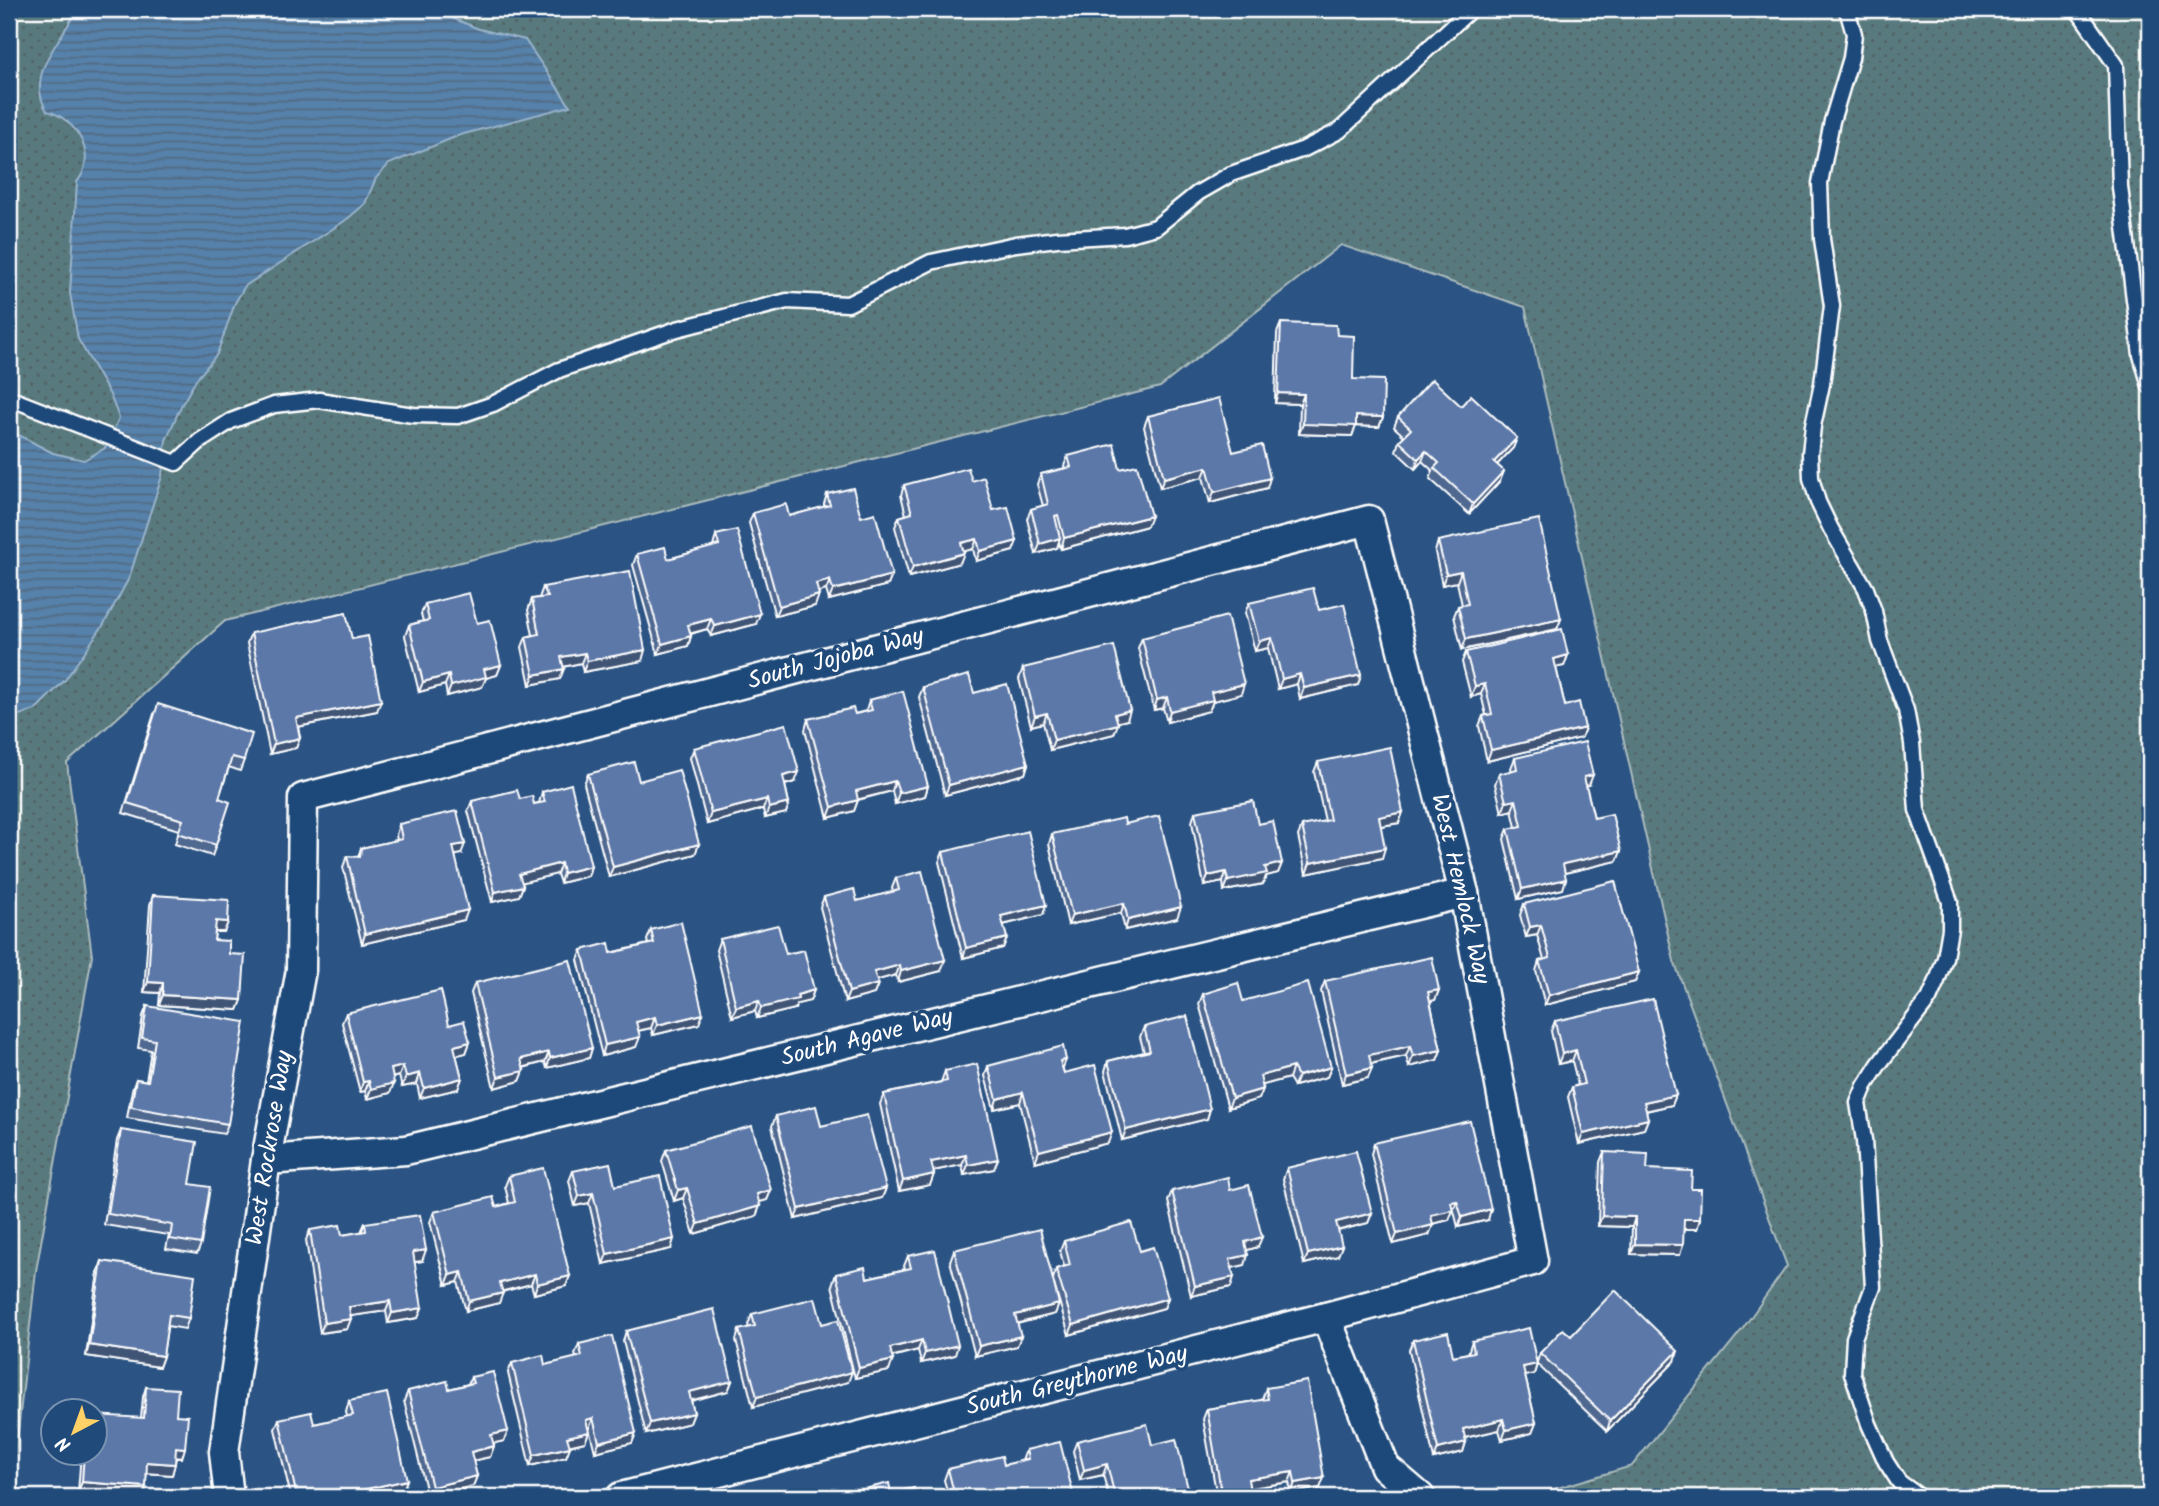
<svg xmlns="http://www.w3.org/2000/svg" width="2159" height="1506" viewBox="0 0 2159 1506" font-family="Kalam,sans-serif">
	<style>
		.grass { fill: url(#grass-dots); stroke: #acbcbe; stroke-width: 2 }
		.water { fill: url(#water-rules); stroke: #99b3cc; stroke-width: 2 }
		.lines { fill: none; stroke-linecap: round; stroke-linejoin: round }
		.lane-casing { stroke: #fff; stroke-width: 19 }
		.street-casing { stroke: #fff; stroke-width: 33 }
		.lane { stroke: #1f4a7a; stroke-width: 14 }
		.street { stroke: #1f4a7a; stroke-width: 28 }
		.wall { fill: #4f6790; stroke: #fff; stroke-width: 2 }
		.shaded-wall { fill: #405476; stroke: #fff; stroke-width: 2 }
		.building { fill: #5c78a8; stroke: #fff; stroke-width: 2 }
		.labels { text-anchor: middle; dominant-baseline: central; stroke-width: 7; stroke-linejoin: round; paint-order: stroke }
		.street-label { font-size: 24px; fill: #fff; stroke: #1f4a7a }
	</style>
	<defs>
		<pattern id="grass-dots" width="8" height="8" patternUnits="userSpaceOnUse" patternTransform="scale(1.75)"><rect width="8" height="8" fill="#587a7e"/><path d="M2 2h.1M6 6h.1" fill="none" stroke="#526365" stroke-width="1.8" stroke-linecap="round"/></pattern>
		<pattern id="water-rules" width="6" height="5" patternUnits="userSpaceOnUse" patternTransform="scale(1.75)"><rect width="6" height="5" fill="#5581aa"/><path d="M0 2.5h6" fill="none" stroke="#516980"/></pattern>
	</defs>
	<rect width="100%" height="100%" fill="#2b5383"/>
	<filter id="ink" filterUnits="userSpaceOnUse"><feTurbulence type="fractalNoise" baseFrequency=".0143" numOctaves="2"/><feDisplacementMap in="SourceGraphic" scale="14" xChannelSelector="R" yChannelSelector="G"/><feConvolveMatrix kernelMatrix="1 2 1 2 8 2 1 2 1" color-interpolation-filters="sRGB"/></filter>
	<g filter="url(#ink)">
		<path class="grass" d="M9,9H2150V1497H1527L1632,1466L1741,1331L1787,1266L1674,961L1525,307L1341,245L1160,387L225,621L67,763L92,956L36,1271L15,1459L9,1472Z"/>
		<path class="water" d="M77,9H278L332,12L339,9H430L479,29L525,40L570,106L460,135L389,164L376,178L365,204L346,220L245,286L235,303L217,354L196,380L181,406L166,440L162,476L129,578L104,624L65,680L35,710L9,718V430L53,453L84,460L105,448L119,418L110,395L78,339L70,293L77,182C99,156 76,118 47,111C24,74 62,41 77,9Z"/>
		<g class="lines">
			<defs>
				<g id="lane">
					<path d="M1845,9L1848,13L1854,34L1851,58L1832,121L1820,183L1822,239L1832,306L1822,384L1813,426L1810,454L1811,478L1818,502L1831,529L1866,589L1874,611L1880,641L1906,710L1912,743L1917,810L1950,902V929L1945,958L1937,981L1929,999L1879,1064L1865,1086L1858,1103L1864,1140L1873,1287L1854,1338L1852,1373L1869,1424L1886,1462L1899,1482L1920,1497"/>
					<path d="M2077,9L2116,65L2120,187L2141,355L2150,386"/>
					<path d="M9,398L176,463L200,441L231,421L274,405L319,400L413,415L458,416L493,404L559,370L677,329L787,301L848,304L931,262L1016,244L1057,239L1125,235L1156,227L1198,193L1231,174L1304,149L1339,131L1471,9"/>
				</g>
				<g id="street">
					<path d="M266,1160L406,1150L1464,893"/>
					<path d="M1326,1317L1385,1467L1420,1497"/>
					<path d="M229,1497L224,1452L266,1160L301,970L303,798L1369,520L1464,893L1533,1261L1326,1317L621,1497"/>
				</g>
			</defs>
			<use href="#lane" class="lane-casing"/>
			<use href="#street" class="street-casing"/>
			<use href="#lane" class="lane"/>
			<use href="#street" class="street"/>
		</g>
		<g class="wall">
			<path d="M1281,323L1337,335L1353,379L1383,417L1379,427L1356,426L1352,436L1299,434L1300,404L1275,403L1277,333Z"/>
			<path d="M1461,406L1517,438L1513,448L1497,465L1504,471L1500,481L1469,514L1430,479L1433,471L1422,461L1415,469L1396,451L1399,441L1404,436L1394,427L1398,417Z"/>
			<path d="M1148,416L1233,452L1267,488L1210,503L1203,477L1160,488L1144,427Z"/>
			<path d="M1068,456L1120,469L1147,526L1061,549L1059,542L1057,548L1036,554L1027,519L1031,509L1043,506L1037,484L1041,474L1065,468L1064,466Z"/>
			<path d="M972,481L993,510L1013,551L976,561L973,549L964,551L960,563L909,577L895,527L899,517L906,515L901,495L904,485Z"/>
			<path d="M827,494L861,517L892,575L888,585L829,600L826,590L818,592L815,606L775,616L749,523L753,513L789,516L824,507V504Z"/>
			<path d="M716,535L756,624L711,636L707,629L691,634V636L688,646L658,654L633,565L637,554L668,559L713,547Z"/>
			<path d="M1438,541L1561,619L1557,629L1462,650L1454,616L1458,606L1462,605L1457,582L1442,585L1435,552Z"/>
			<path d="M543,587L642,661L583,672L581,663L563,667L560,679L530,685L522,647L526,637L533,635L528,610L532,599L539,598Z"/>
			<path d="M1249,603L1319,610L1361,675L1358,685L1300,699L1297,684L1278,689L1268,648L1255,651L1245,613Z"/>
			<path d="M425,604L477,623L501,665L497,675L486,678L482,687L447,696L445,685L419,692L405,636L409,625L423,621L421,614Z"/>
			<path d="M251,633L352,639L377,711L298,727L300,738L296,748L270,754L247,643Z"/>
			<path d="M1142,638L1241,694L1213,701L1209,711L1167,722L1163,708L1154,710L1138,648Z"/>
			<path d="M1466,652L1568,655L1564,666L1556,667L1565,706L1585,728L1581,738L1487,761L1479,726L1483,716L1486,715L1481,694L1471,697L1462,662Z"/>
			<path d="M1023,668L1127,720L1117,722L1114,734L1050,750L1043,723L1031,726L1019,679Z"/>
			<path d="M923,687L974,693L1028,764L1025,774L945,795L919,697Z"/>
			<path d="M869,700L928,786L925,796L895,804L892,791L858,800L854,811L828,818L805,730L808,719L855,714L866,711Z"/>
			<path d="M154,714L244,760L240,771L229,767L219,798L216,845L212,856L175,844L179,830L123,813Z"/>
			<path d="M694,748L795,782L785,785L789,803L786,813L765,818L763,809L707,824L690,758Z"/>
			<path d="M1515,758L1589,785L1586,786L1594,818L1621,851L1617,861L1565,873L1563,889L1518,899L1504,839L1508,829L1516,827L1512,810L1502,813L1495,784L1499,774L1512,771L1511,768Z"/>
			<path d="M1318,762L1403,812L1399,823L1381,826L1382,858L1306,874L1298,836L1302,826L1325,821L1314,772Z"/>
			<path d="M588,774L639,781L699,844L695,854L609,877L584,784Z"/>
			<path d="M542,792L591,866L588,876L560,883L557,874L522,882L523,886L519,896L492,902L468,811L472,801L520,799L534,804L539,803Z"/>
			<path d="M1195,812L1258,824L1282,863L1278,873L1266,876L1263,884L1224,891L1223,882L1204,886L1192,822Z"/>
			<path d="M399,824L461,854L455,855L464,920L362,944L343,867L347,856L358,857L361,848L397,840L396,835Z"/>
			<path d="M1125,824L1177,918L1125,930L1121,913L1068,925L1049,844L1052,834Z"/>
			<path d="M943,852L1046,905L1043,915L1003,925L1007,938L1003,948L963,958L939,862Z"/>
			<path d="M896,878L941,971L898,982L896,975L877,980L878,984L874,994L845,1002L820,907L824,897L857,901L893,892L892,888Z"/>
			<path d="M153,895L228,922L224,932H215L214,940L229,954L242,1000L238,1010L159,1005L160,993L144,992L150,905Z"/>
			<path d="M1524,904L1639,972L1635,982L1545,1005L1536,971L1539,961L1544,960L1537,935L1526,937L1520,915Z"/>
			<path d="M651,930L699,1024L653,1035L651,1028L638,1031L636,1047L602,1056L578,960L582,950L611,953L648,944L647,940Z"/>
			<path d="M720,939L786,954L814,990L810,1001L797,1004L795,1009L757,1018L755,1011L732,1017L716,950Z"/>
			<path d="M1325,981L1439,990L1435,1000L1430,1001L1441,1050L1437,1060L1409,1067L1406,1056L1371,1064L1368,1078L1342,1084L1321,991Z"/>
			<path d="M475,983L592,1048L589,1058L547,1068L545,1062L523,1068L524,1071L520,1081L494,1088L471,993Z"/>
			<path d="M1203,994L1243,1001L1331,1067L1327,1077L1294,1086L1289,1078L1262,1085L1263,1089L1259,1099L1228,1108L1199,1004Z"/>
			<path d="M147,1006L228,1124L224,1134L127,1118L132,1090L136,1079L146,1081L151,1050L138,1048L143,1016Z"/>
			<path d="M346,1013L449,1025L470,1042L466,1053L456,1055L462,1078L458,1089L420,1098L417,1084L402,1087L399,1076L393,1078L390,1093L367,1099L365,1091L360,1092L342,1023Z"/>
			<path d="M1555,1021L1676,1095L1672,1105L1646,1111L1648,1119L1644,1129L1579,1144L1568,1097L1572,1087L1578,1085L1572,1061L1558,1064L1551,1031Z"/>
			<path d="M1144,1027L1210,1109L1207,1119L1122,1140L1105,1071L1108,1061L1144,1052L1140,1037Z"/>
			<path d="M988,1066L1063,1069L1064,1073L1108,1143L1035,1162L1020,1103L994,1109L985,1076Z"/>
			<path d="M945,1071L994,1169L964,1175L962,1165L933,1171L934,1174L930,1185L899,1191L880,1104L884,1094L941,1082Z"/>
			<path d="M776,1116L821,1126L886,1188L882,1198L795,1219L772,1126Z"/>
			<path d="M121,1130L190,1184L201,1244L197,1254L166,1249L169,1235L104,1225L117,1140Z"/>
			<path d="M1374,1143L1488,1220L1458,1227L1454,1211H1452L1449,1220L1433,1224L1429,1235L1393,1244L1371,1154Z"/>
			<path d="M666,1150L771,1190L767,1200L759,1202L760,1206L756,1216L694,1234L683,1198L674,1201L662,1161Z"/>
			<path d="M1604,1152L1691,1189L1700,1219L1697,1229H1684L1680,1255L1631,1254L1632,1227L1598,1226L1600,1162Z"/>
			<path d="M1287,1168L1372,1213L1368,1223L1338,1231V1256L1304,1264L1283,1179Z"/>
			<path d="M573,1171L615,1186L671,1249L603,1264L589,1203L575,1206L569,1181Z"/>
			<path d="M509,1176L566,1286L534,1294L531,1284L502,1292L499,1303L466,1311L458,1282L446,1285L430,1222L434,1212L496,1207L509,1203L505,1186Z"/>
			<path d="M1230,1190L1258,1247L1247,1250L1245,1265L1232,1268L1231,1287L1191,1296L1168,1201L1172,1191Z"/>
			<path d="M365,1223L422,1261L414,1262L418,1318L388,1323L386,1311L350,1316L347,1329L320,1333L306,1240L310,1230L342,1235L361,1232Z"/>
			<path d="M1064,1241L1140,1251L1168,1298L1164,1308L1069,1335L1054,1284L1059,1304L1055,1314L1017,1324V1346L975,1356L950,1261L954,1250L1053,1279L1056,1269L1064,1266L1060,1251Z"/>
			<path d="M908,1256L955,1355L921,1363L918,1350L892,1357L889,1371L855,1378L832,1285L836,1274L867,1278L905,1269L904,1266Z"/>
			<path d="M102,1261L189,1318L185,1329L167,1326L163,1356L159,1367L86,1356L98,1272Z"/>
			<path d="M752,1314L822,1324L848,1382L753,1407L736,1340L739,1330L749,1328L748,1325Z"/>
			<path d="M626,1331L732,1381L728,1391L691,1401L694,1413L690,1423L646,1434L623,1341Z"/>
			<path d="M1571,1336L1675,1361L1607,1431L1537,1364L1534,1374L1525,1376L1536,1423L1532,1433L1502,1440L1499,1430L1465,1438L1466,1442L1463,1452L1434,1459L1409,1350L1413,1340L1453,1356L1468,1353L1472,1341L1537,1362L1540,1353Z"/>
			<path d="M579,1344L636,1433L632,1443L595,1452L589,1428L588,1429L589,1432L585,1442L570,1446L566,1457L530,1466L508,1373L512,1363L545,1365L576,1358L575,1354Z"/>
			<path d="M471,1377L508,1431L504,1441L493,1443L494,1446L490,1457L473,1461L477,1476L473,1486L428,1497L404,1401L408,1391L449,1389L468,1384Z"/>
			<path d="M146,1387L176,1415L182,1458H176L172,1475L147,1473L142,1497L78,1492L81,1453H94L141,1418L143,1397Z"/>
			<path d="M1266,1388L1320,1488L1291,1493L1289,1482L1250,1489L1248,1497H1217L1203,1419L1207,1409L1262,1400Z"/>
			<path d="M349,1401L407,1480L403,1490L371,1497H291L275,1429L279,1419L314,1424L347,1417L346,1412Z"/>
			<path d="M1077,1441L1152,1445L1190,1497H1109L1103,1475L1080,1480L1073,1451Z"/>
			<path d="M1026,1450L1074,1497H949L944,1480L948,1469L1004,1465L1022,1461Z"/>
		</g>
		<g class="shaded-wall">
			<path d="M1278,393L1304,394L1300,404L1275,403Z"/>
			<path d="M1356,416L1383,417L1379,427L1356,426L1352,436L1299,434L1303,424Z"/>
			<path d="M1517,438L1513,448L1490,472L1494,462Z"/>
			<path d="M1426,451L1422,461L1415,469L1418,459Z"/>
			<path d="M1207,467L1203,477L1160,488L1164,478Z"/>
			<path d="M1504,471L1500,481L1469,514L1473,504Z"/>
			<path d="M1270,478L1267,488L1210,503L1214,492Z"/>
			<path d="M1151,516L1147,526L1061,549L1064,538Z"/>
			<path d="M1060,538L1057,548L1036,554L1040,544Z"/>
			<path d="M977,539L973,549L958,553L961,543Z"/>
			<path d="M1017,541L1013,551L976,561L980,551Z"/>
			<path d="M964,553L960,563L909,577L913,567Z"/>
			<path d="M1461,571L1457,582L1442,585L1446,574Z"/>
			<path d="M892,575L888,585L829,600L833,590Z"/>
			<path d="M830,580L826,590L812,594L816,584Z"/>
			<path d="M819,595L815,606L775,616L779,606Z"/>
			<path d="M760,614L756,624L711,636L715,626Z"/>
			<path d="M711,619L707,629L685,635L688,625Z"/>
			<path d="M1561,619L1557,629L1462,650L1466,639Z"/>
			<path d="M691,636L688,646L658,654L662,644Z"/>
			<path d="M1272,638L1268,648L1255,651L1259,641Z"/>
			<path d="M645,650L642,661L583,672L587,661Z"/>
			<path d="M585,653L581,663L558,668L561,657Z"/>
			<path d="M1568,655L1564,666L1550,669L1554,659Z"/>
			<path d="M501,665L497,675L486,678L482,687L447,696L451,686L484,669Z"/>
			<path d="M564,669L560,679L530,685L534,675Z"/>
			<path d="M1300,674L1297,684L1278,689L1282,679Z"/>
			<path d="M449,675L445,685L419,692L423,682Z"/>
			<path d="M1361,675L1358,685L1300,699L1304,688Z"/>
			<path d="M1244,684L1241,694L1213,701L1209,711L1167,722L1170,711L1211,692Z"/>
			<path d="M1485,684L1481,694L1471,697L1475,686Z"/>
			<path d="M1167,697L1163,708L1154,710L1157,700Z"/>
			<path d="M381,701L377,711L292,728L296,718Z"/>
			<path d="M1130,710L1127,720L1111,724L1115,714Z"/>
			<path d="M1047,713L1043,723L1031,726L1035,716Z"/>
			<path d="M1118,724L1114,734L1050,750L1054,740Z"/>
			<path d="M1585,728L1581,738L1487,761L1491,750Z"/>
			<path d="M300,738L296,748L270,754L274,744Z"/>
			<path d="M1028,764L1025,774L945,795L949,785Z"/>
			<path d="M799,772L795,782L779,786L783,776Z"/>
			<path d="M1593,775L1589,785L1580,787L1584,777Z"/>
			<path d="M895,781L892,791L852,801L856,791Z"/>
			<path d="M928,786L925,796L895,804L899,793Z"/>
			<path d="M767,799L763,809L707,824L711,813Z"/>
			<path d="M858,800L854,811L828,818L832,807Z"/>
			<path d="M1516,800L1512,810L1502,813L1506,802Z"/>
			<path d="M789,803L786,813L765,818L769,808Z"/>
			<path d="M1403,812L1399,823L1375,827L1379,817Z"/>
			<path d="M465,844L461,854L449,857L453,846Z"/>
			<path d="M699,844L695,854L609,877L613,867Z"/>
			<path d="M1385,848L1382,858L1306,874L1310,863Z"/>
			<path d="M1621,851L1617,861L1560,874L1563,864Z"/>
			<path d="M561,863L557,874L516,884L519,874Z"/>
			<path d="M1282,863L1278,873L1266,876L1263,884L1224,891L1228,881L1265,867Z"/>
			<path d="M591,866L588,876L560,883L563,873Z"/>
			<path d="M1226,872L1223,882L1204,886L1208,876Z"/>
			<path d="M1566,879L1563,889L1518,899L1522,889Z"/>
			<path d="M523,886L519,896L492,902L495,892Z"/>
			<path d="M1124,903L1121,913L1068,925L1072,915Z"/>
			<path d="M1046,905L1043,915L998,926L1001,916Z"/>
			<path d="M1181,907L1177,918L1125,930L1128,920Z"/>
			<path d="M468,910L464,920L362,944L365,934Z"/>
			<path d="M216,921L228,922L224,932H212Z"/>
			<path d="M1541,925L1537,935L1526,937L1530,927Z"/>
			<path d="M1007,938L1003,948L963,958L966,948Z"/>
			<path d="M945,960L941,971L898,982L901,971Z"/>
			<path d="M900,965L896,975L871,982L874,972Z"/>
			<path d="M1639,972L1635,982L1545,1005L1549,995Z"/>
			<path d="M148,982L163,983L160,993L144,992Z"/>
			<path d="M878,984L874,994L845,1002L849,992Z"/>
			<path d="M814,990L810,1001L797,1004L795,1009L757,1018L761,1008L797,995Z"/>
			<path d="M1439,990L1435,1000L1424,1003L1428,992Z"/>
			<path d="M163,995L242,1000L238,1010L159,1005Z"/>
			<path d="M759,1001L755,1011L732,1017L736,1007Z"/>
			<path d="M703,1014L699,1024L653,1035L657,1025Z"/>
			<path d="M655,1017L651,1028L632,1032L636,1022Z"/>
			<path d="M640,1037L636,1047L602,1056L605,1045Z"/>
			<path d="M470,1042L466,1053L450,1057L454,1046Z"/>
			<path d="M1410,1046L1406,1056L1365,1065L1369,1055Z"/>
			<path d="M592,1048L589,1058L547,1068L550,1058Z"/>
			<path d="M1441,1050L1437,1060L1409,1067L1413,1056Z"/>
			<path d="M1576,1050L1572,1061L1558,1064L1562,1054Z"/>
			<path d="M549,1052L545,1062L517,1069L521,1059Z"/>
			<path d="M1066,1060L1062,1070L1060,1061Z"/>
			<path d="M403,1066L399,1076L387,1079L391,1069Z"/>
			<path d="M1293,1067L1289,1078L1256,1087L1260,1076Z"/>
			<path d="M1331,1067L1327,1077L1294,1086L1298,1076Z"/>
			<path d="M1372,1068L1368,1078L1342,1084L1346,1074Z"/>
			<path d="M524,1071L520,1081L494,1088L498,1077Z"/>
			<path d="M420,1073L417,1084L402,1087L406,1077Z"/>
			<path d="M462,1078L458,1089L420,1098L424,1088Z"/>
			<path d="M369,1081L365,1091L360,1092L363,1082Z"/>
			<path d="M394,1083L390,1093L367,1099L371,1089Z"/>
			<path d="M1263,1089L1259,1099L1228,1108L1232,1098Z"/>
			<path d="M1023,1092L1020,1103L994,1109L997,1099Z"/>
			<path d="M1676,1095L1672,1105L1640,1112L1644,1102Z"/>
			<path d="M1210,1109L1207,1119L1122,1140L1126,1130Z"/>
			<path d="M1648,1119L1644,1129L1579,1144L1583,1134Z"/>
			<path d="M1112,1132L1108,1143L1035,1162L1039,1151Z"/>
			<path d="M966,1155L962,1165L928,1172L931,1162Z"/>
			<path d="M998,1159L994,1169L964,1175L968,1165Z"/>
			<path d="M934,1174L930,1185L899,1191L903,1181Z"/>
			<path d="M687,1188L683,1198L674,1201L678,1190Z"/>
			<path d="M886,1188L882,1198L795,1219L799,1209Z"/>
			<path d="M771,1190L767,1200L753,1204L757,1194Z"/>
			<path d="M593,1193L589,1203L575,1206L579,1196Z"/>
			<path d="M1457,1201L1449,1220L1427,1225L1431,1215L1451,1202Z"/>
			<path d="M760,1206L756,1216L694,1234L698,1224Z"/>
			<path d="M1491,1209L1488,1220L1458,1227L1462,1217Z"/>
			<path d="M1372,1213L1368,1223L1332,1232L1336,1222Z"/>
			<path d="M1602,1216L1635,1217L1632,1227L1598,1226Z"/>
			<path d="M1684,1219H1700L1697,1229H1680Z"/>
			<path d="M1433,1225L1429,1235L1393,1244L1397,1234Z"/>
			<path d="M1262,1237L1258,1247L1241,1252L1245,1242Z"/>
			<path d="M674,1239L671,1249L603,1264L607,1254Z"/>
			<path d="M1635,1244L1683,1245L1680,1255L1631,1254Z"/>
			<path d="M1342,1246L1338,1256L1304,1264L1308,1254Z"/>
			<path d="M426,1250L422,1261L409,1263L413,1252Z"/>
			<path d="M1248,1255L1245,1265L1227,1269L1230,1259Z"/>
			<path d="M462,1272L458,1282L446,1285L450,1275Z"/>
			<path d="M535,1274L531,1284L496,1293L500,1283Z"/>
			<path d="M570,1276L566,1286L534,1294L537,1284Z"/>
			<path d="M1234,1277L1231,1287L1191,1296L1195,1286Z"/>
			<path d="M503,1293L499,1303L466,1311L469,1301Z"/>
			<path d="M1168,1298L1164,1308L1069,1335L1073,1325Z"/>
			<path d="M390,1301L386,1311L345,1317L349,1307Z"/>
			<path d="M1059,1304L1055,1314L1011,1325L1015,1315Z"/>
			<path d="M422,1308L418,1318L388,1323L392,1313Z"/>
			<path d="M351,1319L347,1329L320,1333L324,1323Z"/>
			<path d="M1021,1336L1017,1346L975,1356L979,1346Z"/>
			<path d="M922,1340L918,1350L886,1358L890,1348Z"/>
			<path d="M89,1345L163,1356L159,1367L86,1356Z"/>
			<path d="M958,1345L955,1355L921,1363L925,1353Z"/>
			<path d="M1678,1351L1675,1361L1607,1431L1610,1421Z"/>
			<path d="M893,1360L889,1371L855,1378L859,1368Z"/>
			<path d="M1537,1364L1534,1374L1519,1377L1523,1367Z"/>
			<path d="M852,1372L848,1382L753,1407L757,1397Z"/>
			<path d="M732,1381L728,1391L685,1402L689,1392Z"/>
			<path d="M694,1413L690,1423L646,1434L650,1423Z"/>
			<path d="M593,1418L589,1428L582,1430L586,1420Z"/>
			<path d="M1503,1419L1499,1430L1460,1439L1463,1429Z"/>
			<path d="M1536,1423L1532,1433L1502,1440L1506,1430Z"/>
			<path d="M508,1431L504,1441L487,1445L491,1435Z"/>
			<path d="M589,1432L585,1442L563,1447L567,1437Z"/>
			<path d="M636,1433L632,1443L595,1452L599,1442Z"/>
			<path d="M1466,1442L1463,1452L1434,1459L1438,1449Z"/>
			<path d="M494,1446L490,1457L467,1462L471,1452Z"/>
			<path d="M176,1447L185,1448L182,1458L173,1457Z"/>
			<path d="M570,1447L566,1457L530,1466L534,1455Z"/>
			<path d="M147,1462L175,1464L172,1475L144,1473Z"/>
			<path d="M1107,1464L1103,1475L1080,1480L1084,1470Z"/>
			<path d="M1293,1472L1289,1482L1244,1489L1248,1479Z"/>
			<path d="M477,1476L473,1486L428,1497L432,1487Z"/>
			<path d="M1324,1478L1320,1488L1291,1493L1295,1483Z"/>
			<path d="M407,1480L403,1490L371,1497H331Z"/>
			<path d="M82,1482L146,1487L142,1497L78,1492Z"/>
			<path d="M1250,1491L1248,1497H1221L1222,1496Z"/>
		</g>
		<g class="building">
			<path d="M1281,323L1336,325L1337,335L1354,336L1353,379L1384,380L1383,417L1356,416V426L1303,424L1304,394L1278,393Z"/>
			<path d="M1432,379L1461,406L1471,395L1517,438L1494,462L1504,471L1473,504L1434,468L1439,463L1426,451L1418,459L1399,441L1411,429L1398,417Z"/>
			<path d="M1219,398L1233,452L1262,445L1270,478L1214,492L1207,467L1164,478L1148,416Z"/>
			<path d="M1114,444L1120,469L1137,465L1151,516L1064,538L1058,515L1055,516L1060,538L1040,544L1031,509L1048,504L1041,474L1071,467L1068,456Z"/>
			<path d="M968,468L972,481L984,477L993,510L1008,507L1017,541L980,551L977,539L961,543L964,553L913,567L899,517L912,513L904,485Z"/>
			<path d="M853,488L861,517L875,513L892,575L833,590L830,580L816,584L819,595L779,606L753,513L786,504L789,516L830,505L827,494Z"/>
			<path d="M1539,519L1561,619L1466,639L1458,606L1468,604L1461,571L1446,574L1438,541Z"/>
			<path d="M737,530L760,614L715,626L711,619L688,625L691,636L662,644L637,554L665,547L668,559L719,545L716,535Z"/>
			<path d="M630,571L645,650L587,661L585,653L561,657L564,669L534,675L526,637L539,634L532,599L548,597L543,587Z"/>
			<path d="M1313,588L1319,610L1344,604L1361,675L1304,688L1300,674L1282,679L1272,638L1259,641L1249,603Z"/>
			<path d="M469,593L477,623L490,620L501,665L484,669L486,677L451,686L449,675L423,682L409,625L429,620L425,604Z"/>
			<path d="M346,613L352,639L368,636L381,701L296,718L300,738L274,744L251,633Z"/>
			<path d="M1227,616L1244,684L1211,692L1213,700L1170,711L1167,697L1157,700L1142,638Z"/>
			<path d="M1562,629L1568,655L1554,659L1565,706L1579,702L1585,728L1491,750L1483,716L1492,714L1485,684L1475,686L1466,652Z"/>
			<path d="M1114,646L1130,710L1115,714L1118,724L1054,740L1047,713L1035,716L1023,668Z"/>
			<path d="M969,675L974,693L1007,684L1028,764L949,785L923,687Z"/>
			<path d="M903,691L928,786L899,793L895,781L856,791L858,800L832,807L808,719L853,708L855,714L872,710L869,700Z"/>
			<path d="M158,704L252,734L244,760L232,757L219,798L230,802L216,845L178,833L183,820L127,803Z"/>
			<path d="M786,724L799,772L783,776L789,803L769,808L767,799L711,813L694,748Z"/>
			<path d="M1585,742L1593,775L1584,777L1594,818L1612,814L1621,851L1563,864L1566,879L1522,889L1508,829L1522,826L1516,800L1506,802L1499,774L1517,769L1515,758Z"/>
			<path d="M1390,747L1403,812L1379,817L1385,848L1310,863L1302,826L1330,820L1318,762Z"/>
			<path d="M634,762L639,781L679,770L699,844L613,867L588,774Z"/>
			<path d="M571,784L591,866L563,873L561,863L519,874L523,886L495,892L472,801L517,790L520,799L532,796L534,804L545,802L542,792Z"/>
			<path d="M1253,801L1258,824L1273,821L1282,863L1265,867L1267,873L1228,881L1226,872L1208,876L1195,812Z"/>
			<path d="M457,811L465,844L453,846L468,910L365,934L347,856L360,857L361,848L402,839L399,824Z"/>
			<path d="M1159,816L1181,907L1128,920L1124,903L1072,915L1052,834L1124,818L1125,824Z"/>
			<path d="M1028,831L1046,905L1001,916L1007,938L966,948L943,852Z"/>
			<path d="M922,871L945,960L901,971L900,965L874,972L878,984L849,992L824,897L854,889L857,901L899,890L896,878Z"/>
			<path d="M1615,881L1639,972L1549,995L1539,961L1550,958L1541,925L1530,927L1524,904Z"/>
			<path d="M153,895L229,900L228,922L216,921L214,940L229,941V954L245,955L242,1000L163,995V983L148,982Z"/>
			<path d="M681,922L703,1014L657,1025L655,1017L636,1022L640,1037L605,1045L582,950L609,943L611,953L654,943L651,930Z"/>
			<path d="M778,925L786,954L804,950L814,990L797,995L798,999L761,1008L759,1001L736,1007L720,939Z"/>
			<path d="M1432,957L1439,990L1428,992L1441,1050L1413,1056L1410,1046L1369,1055L1372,1068L1346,1074L1325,981Z"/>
			<path d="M570,960L592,1048L550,1058L549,1052L521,1059L524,1071L498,1077L475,983Z"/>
			<path d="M1238,983L1243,1001L1308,983L1331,1067L1298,1076L1293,1067L1260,1076L1263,1089L1232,1098L1203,994Z"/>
			<path d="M441,990L449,1025L464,1021L470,1042L454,1046L462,1078L424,1088L420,1073L406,1077L403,1066L391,1069L394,1083L371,1089L369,1081L363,1082L346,1013Z"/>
			<path d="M1653,999L1676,1095L1644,1102L1648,1119L1583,1134L1572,1087L1584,1084L1576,1050L1562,1054L1555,1021Z"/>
			<path d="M147,1006L245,1022L228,1124L131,1107L136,1079L148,1081L155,1040L142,1038Z"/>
			<path d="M1187,1016L1210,1109L1126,1130L1108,1061L1150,1051L1144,1027Z"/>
			<path d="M1063,1046L1066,1060L1060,1061L1064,1073L1095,1065L1112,1132L1039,1151L1023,1092L997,1099L988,1066Z"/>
			<path d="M977,1064L998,1159L968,1165L966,1155L931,1162L934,1174L903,1181L884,1094L947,1081L945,1071Z"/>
			<path d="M816,1106L821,1126L867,1115L886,1188L799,1209L776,1116Z"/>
			<path d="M1470,1121L1491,1209L1462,1217L1457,1201L1451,1202L1453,1210L1431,1215L1433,1225L1397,1234L1374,1143Z"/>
			<path d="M752,1126L771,1190L757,1194L760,1206L698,1224L687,1188L678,1190L666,1150Z"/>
			<path d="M121,1130L197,1142L190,1184L210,1187L201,1244L170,1239L172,1225L108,1214Z"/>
			<path d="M1356,1151L1372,1213L1336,1222L1342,1246L1308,1254L1287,1168Z"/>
			<path d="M1604,1152L1648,1154L1647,1169L1692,1171L1691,1189H1701L1700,1219H1684L1683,1245L1635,1244V1217L1602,1216Z"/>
			<path d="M610,1163L615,1186L660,1176L674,1239L607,1254L593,1193L579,1196L573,1171Z"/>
			<path d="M543,1168L570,1276L537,1284L535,1274L500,1283L503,1293L469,1301L462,1272L450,1275L434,1212L493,1197L496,1207L515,1202L509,1176Z"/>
			<path d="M1228,1177L1230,1190L1249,1185L1262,1237L1245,1242L1248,1255L1230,1259L1234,1277L1195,1286L1172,1191Z"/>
			<path d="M420,1215L426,1250L413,1252L422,1308L392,1313L390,1301L349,1307L351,1319L324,1323L310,1230L340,1225L342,1235L366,1231L365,1223Z"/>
			<path d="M1131,1222L1140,1251L1153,1247L1168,1298L1073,1325L1056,1269L1070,1265L1064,1241Z"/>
			<path d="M1040,1229L1059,1304L1015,1315L1021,1336L979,1346L954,1250Z"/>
			<path d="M935,1250L958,1345L925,1353L922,1340L890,1348L893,1360L859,1368L836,1274L865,1267L867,1278L911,1268L908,1256Z"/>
			<path d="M102,1261L195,1275L189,1318L169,1315L163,1356L89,1345Z"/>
			<path d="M1615,1290L1678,1351L1610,1421L1540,1353L1563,1329L1571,1336Z"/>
			<path d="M815,1298L822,1324L838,1320L852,1372L757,1397L739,1330L755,1326L752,1314Z"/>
			<path d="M714,1309L732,1381L689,1392L694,1413L650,1423L626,1331Z"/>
			<path d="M1529,1328L1537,1364L1523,1367L1536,1423L1506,1430L1503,1419L1463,1429L1466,1442L1438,1449L1413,1340L1448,1332L1453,1356L1474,1352L1472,1341Z"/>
			<path d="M612,1336L636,1433L599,1442L593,1418L586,1420L589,1432L567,1437L570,1447L534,1455L512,1363L543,1355L545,1365L582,1356L579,1344Z"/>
			<path d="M493,1372L508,1431L491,1435L494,1446L471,1452L477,1476L432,1487L408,1391L447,1381L449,1389L473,1383L471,1377Z"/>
			<path d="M1307,1381L1324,1478L1295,1483L1293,1472L1248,1479L1250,1491L1222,1496L1207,1409L1268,1399L1266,1388Z"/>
			<path d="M146,1387L178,1389L176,1415L188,1416L185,1448L176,1447L175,1464L147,1462L146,1487L82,1482L84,1453H94V1415L144,1418Z"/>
			<path d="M387,1393L407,1480L331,1497H297L279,1419L311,1412L314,1424L353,1415L349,1401Z"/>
			<path d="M1147,1424L1152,1445L1176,1439L1190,1497H1115L1107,1464L1084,1470L1077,1441Z"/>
			<path d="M1060,1442L1074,1497H955L948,1469L1002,1456L1004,1465L1028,1459L1026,1450Z"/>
			<path d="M889,1483L891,1493L914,1488L916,1497H837L836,1496Z"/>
			<path d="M942,1492L944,1497H920Z"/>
		</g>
	</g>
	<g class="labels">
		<g class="street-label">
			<text transform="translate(836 659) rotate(-15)">South Jojoba Way</text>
			<text transform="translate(1460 889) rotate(77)">West Hemlock Way</text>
			<text transform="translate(867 1038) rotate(-14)">South Agave Way</text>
			<text transform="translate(270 1148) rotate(-81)">West Rockrose Way</text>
			<text transform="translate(1077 1381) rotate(-14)">South Greythorne Way</text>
		</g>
	</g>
	<rect width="2159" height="1506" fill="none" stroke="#1f4a7a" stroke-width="35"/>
	<rect x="18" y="18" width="2124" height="1471" fill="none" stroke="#fff" stroke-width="2.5" filter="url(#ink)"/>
	<g transform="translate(74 1432) rotate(221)"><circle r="33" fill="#1f4a7a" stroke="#7992af" stroke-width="2"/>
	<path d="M0-5L12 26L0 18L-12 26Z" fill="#ffd166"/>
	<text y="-10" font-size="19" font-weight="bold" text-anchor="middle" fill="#ffffff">N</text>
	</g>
</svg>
